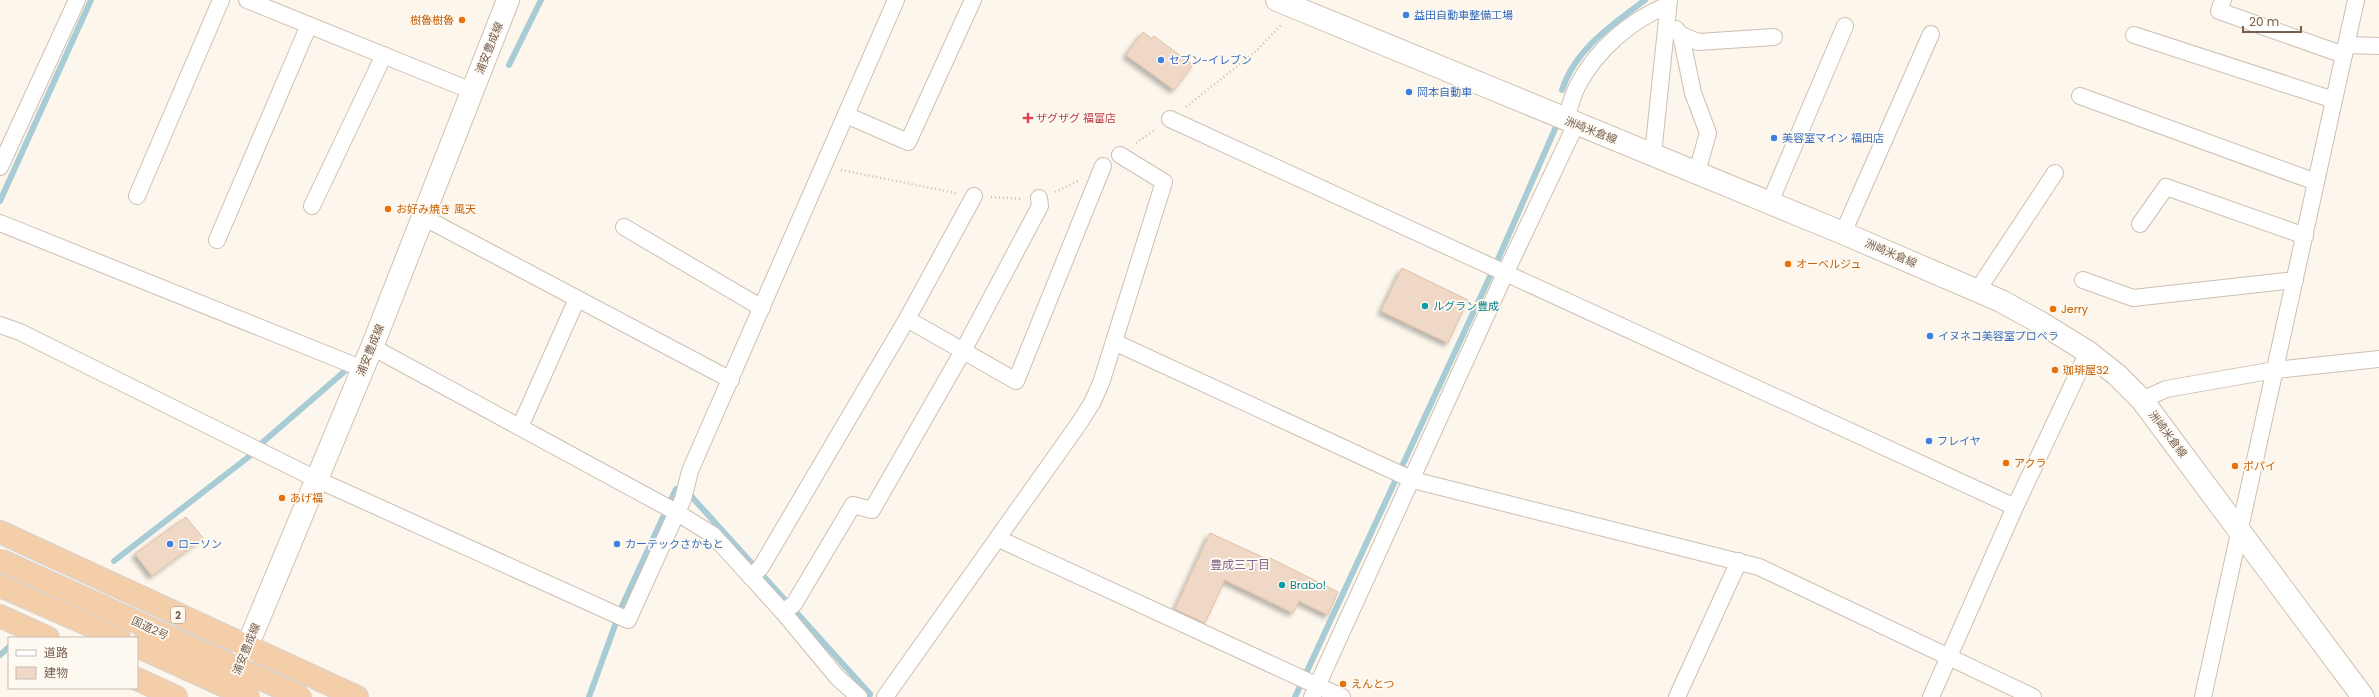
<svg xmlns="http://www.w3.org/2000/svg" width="2379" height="697" viewBox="0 0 2379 697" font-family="Poppins,'Noto Sans JP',sans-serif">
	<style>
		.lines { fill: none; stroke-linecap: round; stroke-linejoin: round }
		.stream { stroke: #a8ccd6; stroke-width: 6 }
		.building { fill: #efd8c5; stroke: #e1c0a7; filter: url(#shadow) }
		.minor-casing { stroke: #cebfb2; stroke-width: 18 }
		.secondary-casing { stroke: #d0c0af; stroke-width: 24 }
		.trunk-casing { stroke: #d9d2ce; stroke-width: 24 }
		.path { stroke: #d5bca8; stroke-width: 2.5; stroke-dasharray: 1 3; stroke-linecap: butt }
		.minor { stroke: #fff; stroke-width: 16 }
		.secondary { stroke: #fff; stroke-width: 22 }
		.trunk { stroke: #f3cea9; stroke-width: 22 }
		.trunk-bridge-casing { stroke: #d9d2ce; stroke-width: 24; stroke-linecap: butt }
		.trunk-bridge { stroke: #f3cea9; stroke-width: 22 }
		.shop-dot { fill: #3f7fe0; stroke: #fefaf2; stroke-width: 1.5 }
		.food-dot { fill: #e8710a; stroke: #fefaf2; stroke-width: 1.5 }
		.health-dot { fill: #e0444e; stroke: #fefaf2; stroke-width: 1.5 }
		.culture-dot { fill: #0f9aa8; stroke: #fefaf2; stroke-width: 1.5 }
		.labels { text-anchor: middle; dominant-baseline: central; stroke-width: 3.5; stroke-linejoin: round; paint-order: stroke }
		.shield { fill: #fefaf2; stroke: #9f8e81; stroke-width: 1 }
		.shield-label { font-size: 10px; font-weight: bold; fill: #765f50 }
		.shop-label { font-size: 11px; fill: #366cbe; stroke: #fefaf2; text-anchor: start }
		.food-label { font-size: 11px; fill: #c56008; stroke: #fefaf2; text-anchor: start }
		.street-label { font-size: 11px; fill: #765f50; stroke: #fefaf2 }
		.health-label { font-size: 11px; fill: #be3a42; stroke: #fefaf2; text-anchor: start }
		.culture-label { font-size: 11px; fill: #0d838f; stroke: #fefaf2; text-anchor: start }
		.neighbourhood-label { font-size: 12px; fill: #856891; stroke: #fefaf2 }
	</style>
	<defs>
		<filter id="shadow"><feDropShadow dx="-3.5" dy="3.5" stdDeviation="2" flood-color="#0004"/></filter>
	</defs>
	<rect width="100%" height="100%" fill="#fcf6ec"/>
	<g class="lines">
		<g class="stream">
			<path d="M509,65L541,0"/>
			<path d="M1562,90C1575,49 1613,24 1645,0"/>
			<path d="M0,201L91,0"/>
			<path d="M263,442L345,371"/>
			<path d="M114,561L251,455"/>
			<path d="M0,655L9,647"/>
			<path d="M589,697L622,606L676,489L691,496L870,694L869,697"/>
			<path d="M1295,697L1499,257L1555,129"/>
		</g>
	</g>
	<g class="building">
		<path d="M1143,32L1152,39L1154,36L1193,65L1174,90L1126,55Z"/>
		<path d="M1402,268L1468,300L1448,343L1381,311Z"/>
		<path d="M186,517L203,538L152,576L135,554Z"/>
		<path d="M1210,533L1269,560L1270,558L1338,592L1328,615L1299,601L1293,613L1225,580L1205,623L1175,609Z"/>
	</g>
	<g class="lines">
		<defs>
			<g id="minor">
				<path d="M247,0L472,91"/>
				<path d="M2223,0L2219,11L2344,55"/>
				<path d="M1676,29L1681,35L1698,42L1774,37"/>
				<path d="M1681,35L1693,93L1708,133L1697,172"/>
				<path d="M2134,35L2334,100"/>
				<path d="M2346,45L2379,46"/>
				<path d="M2080,96L2316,182"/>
				<path d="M846,115L908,142L973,0"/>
				<path d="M1170,119L2015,507"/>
				<path d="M1566,120C1569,109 1572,96 1578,85C1597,49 1631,20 1668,5"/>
				<path d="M1653,154L1669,0"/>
				<path d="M0,167L77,0"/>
				<path d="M137,196L221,0"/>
				<path d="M1770,202L1845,26"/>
				<path d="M312,206L384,55"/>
				<path d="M423,217L731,380"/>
				<path d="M0,223L363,369"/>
				<path d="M2140,224L2166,187L2305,236"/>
				<path d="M624,227L762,308"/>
				<path d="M1843,233L1931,34"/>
				<path d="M217,240L309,25"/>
				<path d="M2083,280L2133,298L2295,280"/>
				<path d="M1977,291L2055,173"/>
				<path d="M907,319L1016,381L1103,166"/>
				<path d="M0,325L20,332L316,479L628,620L683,499L690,471L896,0"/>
				<path d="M1114,342L1413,480L1759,567L2033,697"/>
				<path d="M372,347L676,512L713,535L783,612L837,677L859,697"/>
				<path d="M2142,400L2166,389L2275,370L2379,359"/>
				<path d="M520,427L577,299"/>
				<path d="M999,539L1342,697"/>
				<path d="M751,577L761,567L907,319L974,196"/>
				<path d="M783,612L794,604L853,505L872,510L963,351L1040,206L1039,198"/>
				<path d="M885,697L1080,422L1092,403L1101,383L1164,182L1120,155"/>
				<path d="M1312,697L1505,274L1576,124"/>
				<path d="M1677,697L1739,561"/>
				<path d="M1931,697L2015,507L2088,352"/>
				<path d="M2203,697L2356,0"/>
			</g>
			<g id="secondary">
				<path d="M1277,0L1843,233L2001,301L2041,323L2088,352L2117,375L2142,400L2363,697"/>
				<path d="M231,685L372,347L508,0"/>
			</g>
			<g id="trunk">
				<path d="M0,532L357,697"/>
				<path d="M0,586L119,638"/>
				<path d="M0,616L48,638"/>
				<path d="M137,679L176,697"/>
			</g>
		</defs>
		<use href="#minor" class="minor-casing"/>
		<use href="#secondary" class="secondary-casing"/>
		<use href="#trunk" class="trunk-casing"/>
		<g class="path">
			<path d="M1186,107L1256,51L1282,24"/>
			<path d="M1136,143L1156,129"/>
			<path d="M841,170L956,193"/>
			<path d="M1055,192L1078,181"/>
			<path d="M991,197L1022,199"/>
		</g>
		<use href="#minor" class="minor"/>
		<use href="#secondary" class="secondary"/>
		<use href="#trunk" class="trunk"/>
		<defs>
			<g id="trunk-bridge">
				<path d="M0,560L301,697"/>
				<path d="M137,646L249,697"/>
			</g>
		</defs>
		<use href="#trunk-bridge" class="trunk-bridge-casing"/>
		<use href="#trunk-bridge" class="trunk-bridge"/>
	</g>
	<g class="shop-dot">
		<circle cx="1406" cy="15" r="4"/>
		<circle cx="1161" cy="60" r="4"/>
		<circle cx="1409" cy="92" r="4"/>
		<circle cx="1774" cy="138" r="4"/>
		<circle cx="1930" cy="336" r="4"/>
		<circle cx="1929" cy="441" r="4"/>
		<circle cx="170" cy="544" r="4"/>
		<circle cx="617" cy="544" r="4"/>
	</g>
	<g class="food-dot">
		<circle cx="462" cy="20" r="4"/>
		<circle cx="388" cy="209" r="4"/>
		<circle cx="1788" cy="264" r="4"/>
		<circle cx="2053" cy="309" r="4"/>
		<circle cx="2055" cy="370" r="4"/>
		<circle cx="2006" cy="463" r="4"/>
		<circle cx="2235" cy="466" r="4"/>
		<circle cx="282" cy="498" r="4"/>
		<circle cx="1343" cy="684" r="4"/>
	</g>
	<path class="health-dot" d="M1026 112h4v4h4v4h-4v4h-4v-4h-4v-4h4z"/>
	<g class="culture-dot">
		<circle cx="1425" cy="306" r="4"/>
		<circle cx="1282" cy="585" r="4"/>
	</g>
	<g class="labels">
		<rect class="shield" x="171" y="607" width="14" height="16" rx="3"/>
		<g class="shield-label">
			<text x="178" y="615">2</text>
		</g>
		<g class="shop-label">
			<text x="1414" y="15">益田自動車整備工場</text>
			<text x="1169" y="60">セブン-イレブン</text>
			<text x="1417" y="92">岡本自動車</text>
			<text x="1782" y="138">美容室マイン 福田店</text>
			<text x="1938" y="336">イヌネコ美容室プロペラ</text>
			<text x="1937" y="441">フレイヤ</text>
			<text x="178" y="544">ローソン</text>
			<text x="625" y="544">カーテックさかもと</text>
		</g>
		<g class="food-label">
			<text x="454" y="20" text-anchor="end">樹魯樹魯</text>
			<text x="396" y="209">お好み焼き 風天</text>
			<text x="1796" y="264">オーベルジュ</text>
			<text x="2061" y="309">Jerry</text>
			<text x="2063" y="370">珈琲屋32</text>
			<text x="2014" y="463">アクラ</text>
			<text x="2243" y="466">ポパイ</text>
			<text x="290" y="498">あげ福</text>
			<text x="1351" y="684">えんとつ</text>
		</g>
		<g class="street-label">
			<text transform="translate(489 48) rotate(-68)">浦安豊成線</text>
			<text transform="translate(1591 130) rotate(21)">洲崎米倉線</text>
			<text transform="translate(1891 253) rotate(23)">洲崎米倉線</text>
			<text transform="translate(370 350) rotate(-68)">浦安豊成線</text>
			<text transform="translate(2168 434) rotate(53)">洲崎米倉線</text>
			<text transform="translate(150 628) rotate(25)">国道2号</text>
			<text transform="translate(246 649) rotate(-68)">浦安豊成線</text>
		</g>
		<g class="health-label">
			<text x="1036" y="118">ザグザグ 福富店</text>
		</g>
		<g class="culture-label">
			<text x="1433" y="306">ルグラン豊成</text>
			<text x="1290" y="585">Brabo!</text>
		</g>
		<g class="neighbourhood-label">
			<text x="1240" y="564">豊成三丁目</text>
		</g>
	</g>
	<rect x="8" y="637" width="130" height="52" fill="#fefaf2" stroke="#c8bcb1"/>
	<rect x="16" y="650" width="20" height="6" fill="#ffffff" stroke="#c8bcb1"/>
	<text x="44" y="657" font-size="12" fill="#765f50">道路</text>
	<rect x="16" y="667" width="20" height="12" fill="#efd8c5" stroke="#c8bcb1"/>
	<text x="44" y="677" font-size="12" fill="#765f50">建物</text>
	<path d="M2243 26v6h58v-6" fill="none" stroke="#765f50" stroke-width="2"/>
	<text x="2249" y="26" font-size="12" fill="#765f50" stroke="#fefaf2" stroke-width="3" paint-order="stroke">20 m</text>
</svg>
